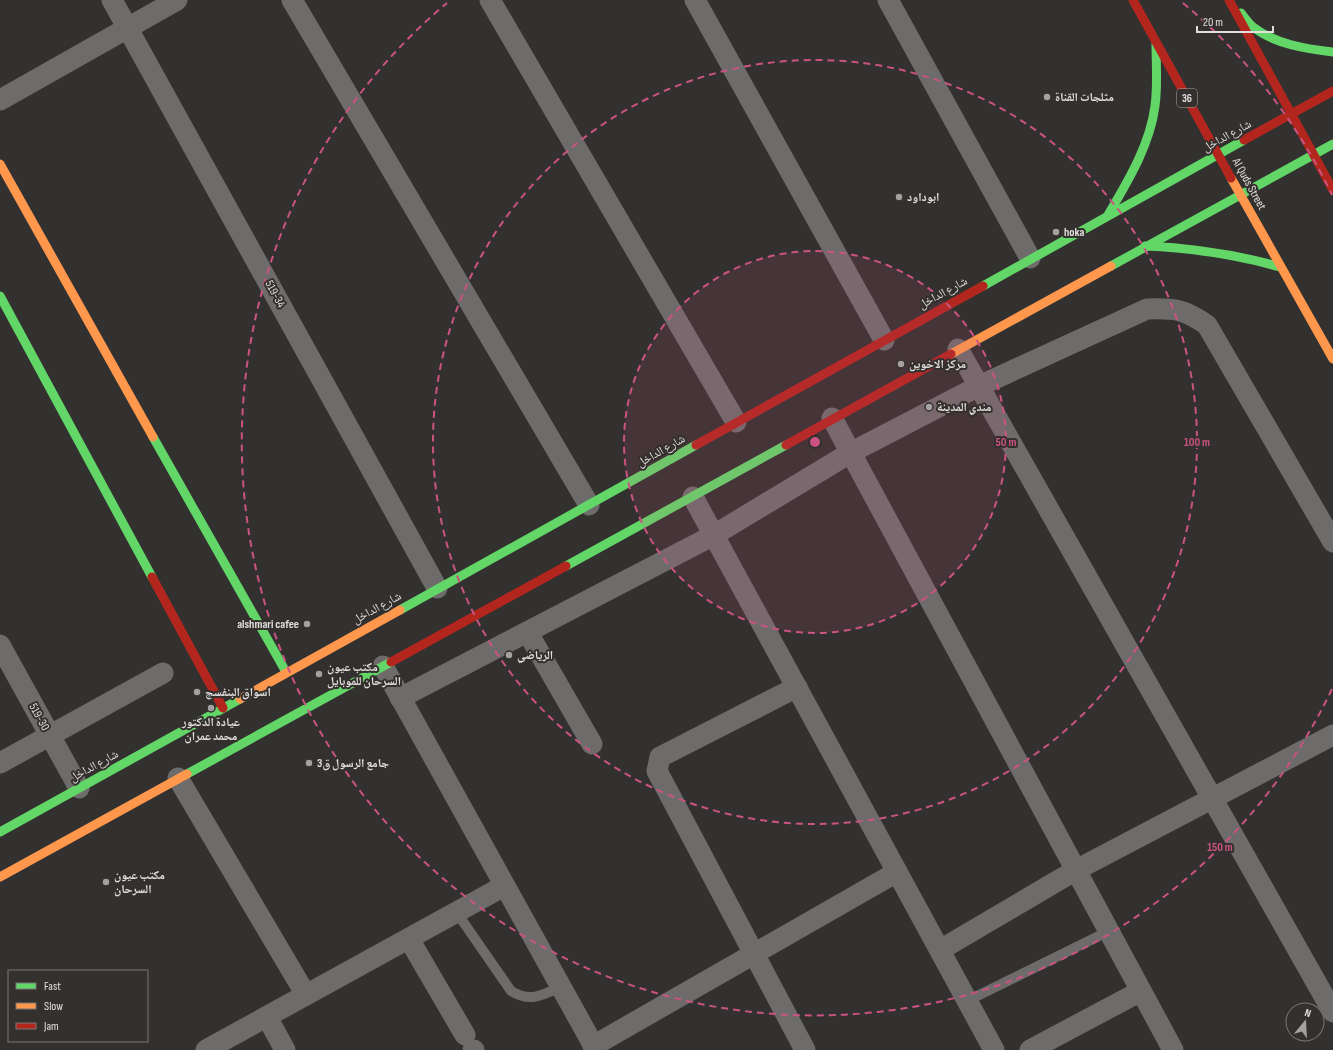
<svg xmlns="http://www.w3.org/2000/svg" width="1333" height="1050" viewBox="0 0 1333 1050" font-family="'Sofia Sans Condensed','Noto Naskh Arabic',sans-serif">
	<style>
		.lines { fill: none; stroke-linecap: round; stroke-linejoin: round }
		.lane { stroke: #6e6c6b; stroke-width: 10 }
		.street { stroke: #6e6c6b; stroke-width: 21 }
		.fast { stroke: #63d668; stroke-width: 9 }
		.slow { stroke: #ff974d; stroke-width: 9 }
		.jam { stroke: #b3261e; stroke-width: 9 }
		.ring { fill: none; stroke: #cb5382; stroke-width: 2; stroke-dasharray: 7 5 }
		.poi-dot { fill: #a4a1a0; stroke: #34302e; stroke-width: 1.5 }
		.labels { text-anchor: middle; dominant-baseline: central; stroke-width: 4; stroke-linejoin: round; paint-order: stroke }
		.shield { fill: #34302e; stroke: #adaaa8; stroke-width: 1 }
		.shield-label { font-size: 11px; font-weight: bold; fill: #e1dedd }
		.poi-label { font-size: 12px; font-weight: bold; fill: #e1dedd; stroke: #34302e; text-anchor: start }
		.street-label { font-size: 12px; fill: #e1dedd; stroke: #34302e }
		.centre { fill: #cb5382; stroke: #34302e; stroke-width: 2 }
		.ring-label { font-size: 12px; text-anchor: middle; font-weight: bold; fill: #cb5382; stroke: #34302e; stroke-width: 4; stroke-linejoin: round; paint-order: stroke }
	</style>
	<rect width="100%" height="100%" fill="#33312f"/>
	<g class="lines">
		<g class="lane">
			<path d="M457,913L511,991C531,1003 541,995 561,987"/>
			<path d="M967,1001L1109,931"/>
		</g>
		<g class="street">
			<path d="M112,0L437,588"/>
			<path d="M292,0L589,505"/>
			<path d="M490,0L736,422"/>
			<path d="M695,0L884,340"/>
			<path d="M888,0L1030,258"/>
			<path d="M0,100L177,0"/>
			<path d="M958,349L1333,1012"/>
			<path d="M832,418L1173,1050"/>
			<path d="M693,497L994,1050"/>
			<path d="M528,633L592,744"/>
			<path d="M0,645L79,788"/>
			<path d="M383,666L596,1050"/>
			<path d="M797,687L660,757L657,771L805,1050"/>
			<path d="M400,698L714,535L850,453L979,386L1147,309C1175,308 1184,309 1207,325L1333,542"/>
			<path d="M0,763L163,673"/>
			<path d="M178,778L306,995"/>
			<path d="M409,939L465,1035"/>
			<path d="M940,950L1076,870L1333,735"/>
			<path d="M267,1017L285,1050"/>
			<path d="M593,1046L897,872"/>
			<path d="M206,1050L504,886"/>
			<path d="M473,1050H474"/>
			<path d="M1030,1050L1141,991"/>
		</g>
		<g class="fast">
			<path d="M1241,13C1245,18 1248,23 1253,27C1275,44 1306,49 1333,52"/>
			<path d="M1108,215C1128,181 1150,145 1155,106C1158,85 1156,65 1156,44"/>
			<path d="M1145,246C1191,248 1235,254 1280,267"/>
			<path d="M1111,266L1333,144"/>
			<path d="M983,286L1244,140"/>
			<path d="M0,296L152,577"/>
			<path d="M153,437L286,672"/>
			<path d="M566,566L786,445"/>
			<path d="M400,610L696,445"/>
			<path d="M187,774L391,662"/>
			<path d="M0,832L240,699"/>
		</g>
		<g class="slow">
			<path d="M0,164L153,437"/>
			<path d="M1231,178L1333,359"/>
			<path d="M951,354L1111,266"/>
			<path d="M240,699L400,610"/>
			<path d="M0,877L187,774"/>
		</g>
		<g class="jam">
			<path d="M1133,0L1231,178"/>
			<path d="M1229,0L1333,190"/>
			<path d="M1244,140L1333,91"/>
			<path d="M696,445L983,286"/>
			<path d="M786,445L951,354"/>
			<path d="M152,577L223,708"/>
			<path d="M391,662L566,566"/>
		</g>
	</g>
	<circle cx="815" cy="442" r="191" fill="#cb5382" fill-opacity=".12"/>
	<g class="ring">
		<circle cx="815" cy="442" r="191"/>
		<circle cx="815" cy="442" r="382"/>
		<path d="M1332 689A573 573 0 1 1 447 3M1183 3A573 573 0 0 1 1332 195"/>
	</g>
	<g class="poi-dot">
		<circle cx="1047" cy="97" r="4"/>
		<circle cx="899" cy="197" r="4"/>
		<circle cx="1056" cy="232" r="4"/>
		<circle cx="901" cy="364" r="4"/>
		<circle cx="929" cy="407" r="4"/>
		<circle cx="307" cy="624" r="4"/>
		<circle cx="509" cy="655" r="4"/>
		<circle cx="319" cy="674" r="4"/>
		<circle cx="197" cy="692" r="4"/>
		<circle cx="211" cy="708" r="4"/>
		<circle cx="309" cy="763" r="4"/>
		<circle cx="106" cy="882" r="4"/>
	</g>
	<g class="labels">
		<rect class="shield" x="1177" y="89" width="20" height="18" rx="3"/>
		<g class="shield-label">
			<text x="1187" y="98">36</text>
		</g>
		<g class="poi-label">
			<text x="1055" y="97">مثلجات القناة</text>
			<text x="907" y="197">ابوداود</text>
			<text x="1064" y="232">hoka</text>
			<text x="909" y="364">مركز الاخوين</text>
			<text x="937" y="407">مندي المدينة</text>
			<text x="299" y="624" text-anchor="end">alshmari cafee</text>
			<text x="517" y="655">الرياضي</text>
			<text x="327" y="667">مكتب عيون<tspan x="327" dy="14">السرحان للموبايل</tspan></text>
			<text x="205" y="692">اسواق البنفسج</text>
			<text x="211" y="722" text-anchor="middle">عيادة الدكتور<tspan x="211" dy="14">محمد عمران</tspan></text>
			<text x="317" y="763">جامع الرسول ق3</text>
			<text x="114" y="875">مكتب عيون<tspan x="114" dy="14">السرحان</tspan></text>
		</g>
		<g class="street-label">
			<text transform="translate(1227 136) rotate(-29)">شارع الداخل</text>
			<text transform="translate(1249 184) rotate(61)">Al Quds Street</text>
			<text transform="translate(943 293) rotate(-29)">شارع الداخل</text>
			<text transform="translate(275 294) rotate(61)">519-34</text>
			<text transform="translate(661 451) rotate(-30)">شارع الداخل</text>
			<text transform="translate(377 608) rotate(-29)">شارع الداخل</text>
			<text transform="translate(39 717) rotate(61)">519-30</text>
			<text transform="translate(94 766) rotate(-29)">شارع الداخل</text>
		</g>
	</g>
	<circle cx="815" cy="442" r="6" class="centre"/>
	<g class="ring-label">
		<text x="1006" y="446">50 m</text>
		<text x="1197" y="446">100 m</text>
		<text x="1220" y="851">150 m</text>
	</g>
	<rect x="8" y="970" width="140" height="72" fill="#34302e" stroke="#797674"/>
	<rect x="16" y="983" width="20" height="6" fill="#63d668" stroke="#797674"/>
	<text x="44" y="990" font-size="12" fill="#e1dedd">Fast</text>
	<rect x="16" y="1003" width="20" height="6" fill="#ff974d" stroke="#797674"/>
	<text x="44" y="1010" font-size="12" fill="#e1dedd">Slow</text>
	<rect x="16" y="1023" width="20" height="6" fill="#b3261e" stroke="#797674"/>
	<text x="44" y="1030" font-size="12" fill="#e1dedd">Jam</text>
	<g transform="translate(1305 1022) rotate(18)"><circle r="19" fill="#34302e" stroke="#797674"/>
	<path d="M0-3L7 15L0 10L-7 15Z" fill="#a4a1a0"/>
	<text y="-6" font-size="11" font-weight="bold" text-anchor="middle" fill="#e1dedd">N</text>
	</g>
	<path d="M1197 26v6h76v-6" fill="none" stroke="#e1dedd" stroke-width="2"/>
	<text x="1203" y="26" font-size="12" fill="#e1dedd" stroke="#34302e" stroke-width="3" paint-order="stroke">20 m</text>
</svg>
